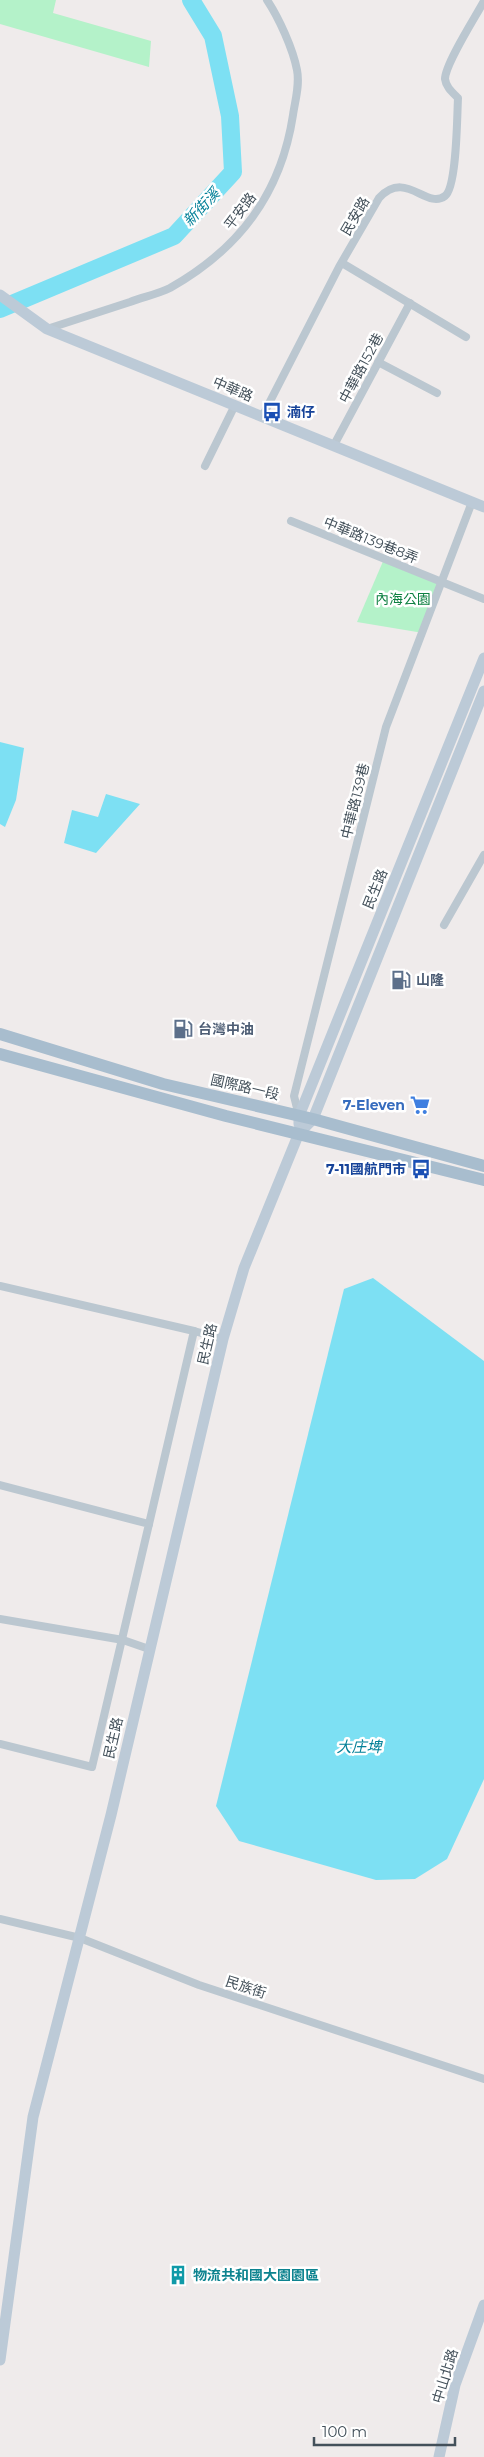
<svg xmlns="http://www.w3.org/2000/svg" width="484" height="2457" viewBox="0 0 484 2457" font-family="Montserrat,'Noto Sans TC',sans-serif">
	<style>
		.green { fill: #b4f2c9 }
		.water { fill: #7de0f3 }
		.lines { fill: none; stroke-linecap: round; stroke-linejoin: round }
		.river { stroke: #7de0f3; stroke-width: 18 }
		.street { stroke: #bbc7d0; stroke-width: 8 }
		.secondary { stroke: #bccad7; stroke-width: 11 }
		.primary { stroke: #a8bdce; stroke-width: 12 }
		.labels { text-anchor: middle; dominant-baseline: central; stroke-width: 5; stroke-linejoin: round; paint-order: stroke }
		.street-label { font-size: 14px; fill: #43505a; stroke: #fff }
		.transit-label { font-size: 14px; font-weight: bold; fill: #164399; stroke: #fff; text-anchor: start }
		.park-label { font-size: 14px; fill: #0e8142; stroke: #fff }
		.service-label { font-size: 14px; font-weight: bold; fill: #4e5e75; stroke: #fff; text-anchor: start }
		.shop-label { font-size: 14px; font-weight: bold; fill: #366cbe; stroke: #fff; text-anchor: end }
		.culture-label { font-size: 14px; font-weight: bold; fill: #0d838f; stroke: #fff; text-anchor: start }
		.water-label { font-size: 15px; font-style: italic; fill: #038098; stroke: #fff }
	</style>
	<rect width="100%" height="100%" fill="#efebeb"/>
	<g class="green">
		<path d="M0,0H56L53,13L151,41L149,67L0,24Z"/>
		<path d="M384,559L443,582L423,633L357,622Z"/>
	</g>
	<g class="water">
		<path d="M0,742L24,748L16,800L5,827L0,824Z"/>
		<path d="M106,794L140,804L96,853L64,843L72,810L98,817Z"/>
		<path d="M373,1278L484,1361V1779L447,1859L415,1879L376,1880L239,1841L216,1806L344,1289Z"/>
	</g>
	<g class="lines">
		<path class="river" d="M0,309L174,236L233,172L230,116L213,36L191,0"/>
		<g class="street">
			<path d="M342,263L466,337"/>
			<path d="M47,329C75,320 103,311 130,302C143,297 158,294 170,288C239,249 281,194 293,115C295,101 300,85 297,70C293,49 279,18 267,0"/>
			<path d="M378,362L437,393"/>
			<path d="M262,417L339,267L379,198C406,169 426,210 445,196C457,187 457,115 458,98C452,92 446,87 445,79C445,64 476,16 484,1"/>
			<path d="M334,445L410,303"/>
			<path d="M205,466L235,405"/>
			<path d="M291,521L484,599"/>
			<path d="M444,925L484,855"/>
			<path d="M299,1116L294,1096L386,727L472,502"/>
			<path d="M0,1286L194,1331L149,1524"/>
			<path d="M194,1331L223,1339"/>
			<path d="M0,1485L149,1524L92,1767L0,1744"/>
			<path d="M0,1619L123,1640L149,1649"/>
			<path d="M0,1919L80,1938L199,1985L484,2079"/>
		</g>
		<g class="secondary">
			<path d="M0,295L47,329L484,507"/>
			<path d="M299,1124V1116L484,658"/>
			<path d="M0,2360L33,2117L111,1815L223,1339L244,1268L299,1133L313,1119L484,691"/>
			<path d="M439,2457L455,2385L484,2305"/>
		</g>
		<g class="primary">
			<path d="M0,1034L163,1084L313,1119L484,1166"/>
			<path d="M0,1054L226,1116L484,1180"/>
		</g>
	</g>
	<defs>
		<symbol id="bus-bare" viewBox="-9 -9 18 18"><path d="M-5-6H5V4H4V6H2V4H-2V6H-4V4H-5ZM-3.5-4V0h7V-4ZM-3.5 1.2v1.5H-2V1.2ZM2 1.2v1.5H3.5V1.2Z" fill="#1a4fb4" stroke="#fff" stroke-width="2.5" paint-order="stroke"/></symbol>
		<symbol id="fuel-bare" viewBox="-9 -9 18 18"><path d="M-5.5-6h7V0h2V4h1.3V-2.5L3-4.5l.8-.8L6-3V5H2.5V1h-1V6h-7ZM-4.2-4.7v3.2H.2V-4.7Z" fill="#5c6f8a" stroke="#fff" stroke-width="2.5" paint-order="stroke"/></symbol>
		<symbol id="supermarket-bare" viewBox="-9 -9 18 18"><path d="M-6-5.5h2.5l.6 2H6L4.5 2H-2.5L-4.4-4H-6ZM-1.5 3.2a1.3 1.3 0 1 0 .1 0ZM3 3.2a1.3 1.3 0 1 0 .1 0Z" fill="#3f7fe0" stroke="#fff" stroke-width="2.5" paint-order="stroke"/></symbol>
		<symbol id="building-bare" viewBox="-9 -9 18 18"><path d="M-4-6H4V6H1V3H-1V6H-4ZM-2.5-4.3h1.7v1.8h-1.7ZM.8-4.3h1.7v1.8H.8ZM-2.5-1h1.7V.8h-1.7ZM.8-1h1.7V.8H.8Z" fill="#0f9aa8" stroke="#fff" stroke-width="2.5" paint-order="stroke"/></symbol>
	</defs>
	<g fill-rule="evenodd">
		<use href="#bus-bare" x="258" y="398" width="28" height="28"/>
		<use href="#fuel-bare" x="387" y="966" width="28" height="28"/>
		<use href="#fuel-bare" x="169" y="1015" width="28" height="28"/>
		<use href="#supermarket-bare" x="406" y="1091" width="28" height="28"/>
		<use href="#bus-bare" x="407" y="1155" width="28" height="28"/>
		<use href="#building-bare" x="164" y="2261" width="28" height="28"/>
	</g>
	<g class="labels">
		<g class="street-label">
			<text transform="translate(240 211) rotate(-53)">平安路</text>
			<text transform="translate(355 216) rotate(-60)">民安路</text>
			<text transform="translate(361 368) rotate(-62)">中華路152巷</text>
			<text transform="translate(233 389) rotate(23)">中華路</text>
			<text transform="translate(371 540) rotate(22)">中華路139巷8弄</text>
			<text transform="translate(355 801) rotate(-76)">中華路139巷</text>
			<text transform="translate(375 889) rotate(-68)">民生路</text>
			<text transform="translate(245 1087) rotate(13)">國際路一段</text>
			<text transform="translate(207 1344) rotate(-77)">民生路</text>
			<text transform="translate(113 1738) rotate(-77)">民生路</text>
			<text transform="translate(246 1987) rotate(18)">民族街</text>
			<text transform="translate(445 2376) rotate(-73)">中山北路</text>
		</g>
		<g class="transit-label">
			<text x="287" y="412">湳仔</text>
			<text x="406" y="1169" text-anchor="end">7-11國航門市</text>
		</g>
		<g class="park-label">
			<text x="403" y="599">內海公園</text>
		</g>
		<g class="service-label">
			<text x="416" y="980">山隆</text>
			<text x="198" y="1029">台灣中油</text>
		</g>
		<g class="shop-label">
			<text x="405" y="1105">7-Eleven</text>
		</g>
		<g class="culture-label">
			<text x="193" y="2275">物流共和國大園園區</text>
		</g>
		<g class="water-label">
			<text transform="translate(201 207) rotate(-47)">新街溪</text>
			<text x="359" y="1746">大庄埤</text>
		</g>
	</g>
	<path d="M314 2437v8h141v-8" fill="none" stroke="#43505a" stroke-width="2.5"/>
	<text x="322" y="2437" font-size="15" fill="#43505a" stroke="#ffffff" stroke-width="4" paint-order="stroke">100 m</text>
</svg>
